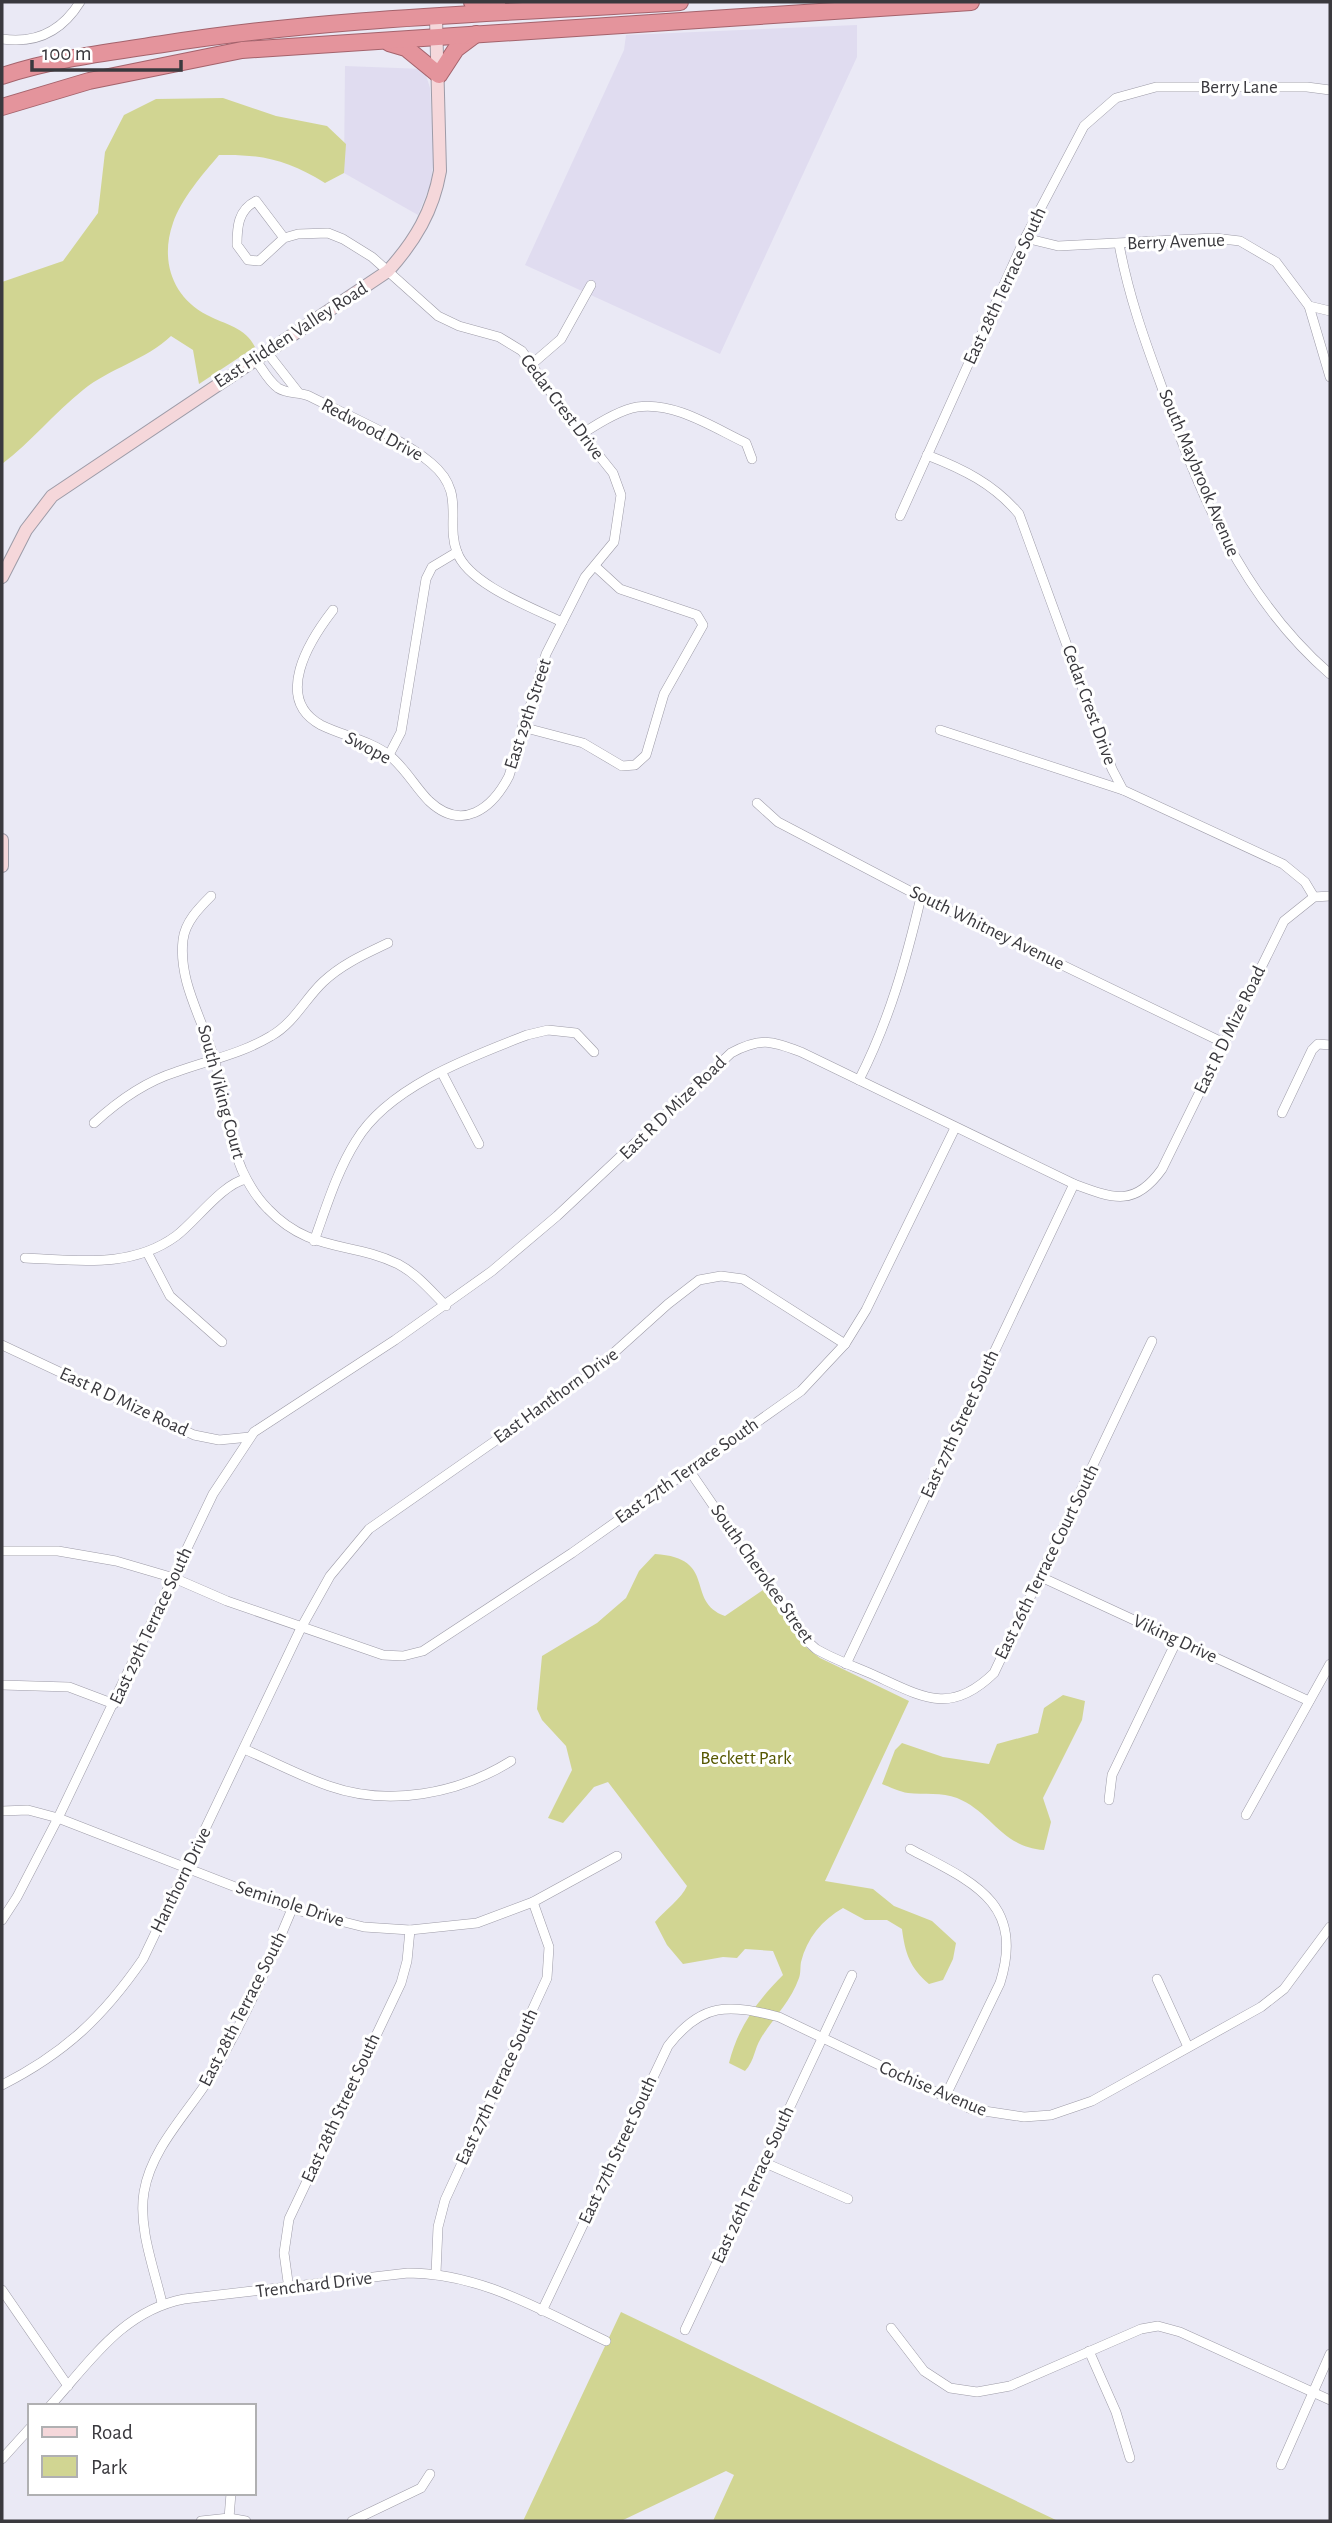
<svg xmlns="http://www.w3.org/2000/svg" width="1332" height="2523" viewBox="0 0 1332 2523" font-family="'Alegreya Sans',sans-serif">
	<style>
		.built { fill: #e0dcf0 }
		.green { fill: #d1d592 }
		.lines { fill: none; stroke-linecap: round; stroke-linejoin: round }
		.minor-casing { stroke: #9d9ba7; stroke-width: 10 }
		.secondary-casing { stroke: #9d9ba7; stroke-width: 14 }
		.trunk-casing { stroke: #a4636c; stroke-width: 18 }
		.minor { stroke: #fff; stroke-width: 9 }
		.secondary { stroke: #f5d7da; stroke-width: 12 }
		.trunk { stroke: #e4949c; stroke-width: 16 }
		.labels { text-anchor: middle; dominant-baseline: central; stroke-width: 6; stroke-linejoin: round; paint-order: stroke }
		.street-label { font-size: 19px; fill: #3a393e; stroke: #fff }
		.park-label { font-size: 19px; fill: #555700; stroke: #fff }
	</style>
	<rect width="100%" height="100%" fill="#eae9f5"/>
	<g class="built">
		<path d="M857,25V57L720,354L525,265L624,50L626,35Z"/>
		<path d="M345,66L424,69L430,88L434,156L431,183L418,215L344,173Z"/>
	</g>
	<g class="green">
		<path d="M223,98L276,116L327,126L346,144L344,173L325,183C288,160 262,154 219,155C203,174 181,199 173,223C160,260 172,297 207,315C226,325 245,327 255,347L199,384L193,350L171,336C146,360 110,368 83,390C54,413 31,442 2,464V282L63,261L98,213L105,152L124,115L156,99Z"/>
		<path d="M655,1554C719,1558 684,1601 725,1616L763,1590L807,1648L820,1658L909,1701L825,1881L873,1889L894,1906L932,1921L956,1943L953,1959L943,1980L929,1984C910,1968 905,1953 902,1929L887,1920H865L843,1908C822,1920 807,1938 801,1962C800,1967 801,1973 799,1978C791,2001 774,2017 761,2038C754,2049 755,2060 745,2071L729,2063C738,2027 757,2001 783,1975L773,1951L745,1949L737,1958L723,1957L683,1964L667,1945L655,1922C664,1911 682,1898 687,1886L608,1782L594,1787L563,1823L548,1818L572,1770L566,1746L542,1720L537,1709L542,1656L597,1623L626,1598L639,1571Z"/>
		<path d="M1063,1695L1085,1701L1082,1720L1043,1798L1051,1822L1044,1850C1001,1847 992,1812 957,1798C942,1792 924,1795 908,1793C900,1792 890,1787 882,1784L895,1750L902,1743L943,1757L989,1764L997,1744L1038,1733L1044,1708Z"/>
		<path d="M621,2312L1058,2521H713L734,2475L726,2471L621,2521H523Z"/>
	</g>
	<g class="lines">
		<defs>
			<g id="minor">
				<path d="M2,39C36,44 62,31 80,2"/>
				<path d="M284,238L256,201C238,210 237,227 237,245L248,260L259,261L284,238L298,234L328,233L343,239L372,257L438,316L459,326L499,337L522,351L565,413L613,473L621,495L614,542L585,577L546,654L509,776C492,809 462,832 429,801C415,787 406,769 390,756C372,741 343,736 321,725C273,699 309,641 333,610"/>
				<path d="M1025,238L1058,246L1214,238L1240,241L1276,262L1309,306L1330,377"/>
				<path d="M1119,244C1128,293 1143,336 1160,382C1198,491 1241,597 1330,674"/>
				<path d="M1309,306L1330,311"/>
				<path d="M266,351L298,392"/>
				<path d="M255,359C262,368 268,381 278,388C287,394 299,392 309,396C344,414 402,438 431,463C467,493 445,521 457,552C468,584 533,608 562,622"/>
				<path d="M532,364L561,339L591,285"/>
				<path d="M582,434C597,424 619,410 637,407C674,401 714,428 746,443L752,459"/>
				<path d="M927,455C963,469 994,484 1019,514L1112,769L1123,790"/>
				<path d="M900,516L1025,238L1084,126L1116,98L1156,87H1307L1330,90"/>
				<path d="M522,727L583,743L622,766L635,765L646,755L664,694L703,625L697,615L620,589L596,567"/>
				<path d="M940,730L1123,790L1283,864L1305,882L1314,897"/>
				<path d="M389,755L401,732L426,579L432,567L457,552"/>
				<path d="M757,803L778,822L921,897L1224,1043"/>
				<path d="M211,896C199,908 185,922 183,940C178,983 204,1021 215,1062C224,1097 228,1136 242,1170C248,1183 258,1199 268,1209C310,1253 351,1241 398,1264C417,1274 431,1291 446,1306"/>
				<path d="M442,1073L479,1144"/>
				<path d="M859,1080C889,1021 906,961 921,897"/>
				<path d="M1282,1113L1312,1050L1318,1044L1330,1045"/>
				<path d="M94,1123C118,1101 144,1082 176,1072C209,1060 241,1054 271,1036C294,1023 305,999 323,982C342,964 365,954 388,943"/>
				<path d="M314,1241C326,1208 337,1171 356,1141C388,1087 470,1057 527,1035L548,1030L576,1033L594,1052"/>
				<path d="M147,1252L170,1296L222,1342"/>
				<path d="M25,1258C76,1260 131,1269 176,1236C196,1221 222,1184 246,1179"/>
				<path d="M2,1345L194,1435L219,1440L250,1437"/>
				<path d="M689,1470L804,1638L816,1649C835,1660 856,1667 876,1676C924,1698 951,1715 994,1673L1152,1341"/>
				<path d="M2,1551H58L116,1561L174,1578L227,1601L383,1655L403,1656L423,1651L572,1553L801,1391L845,1344L866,1310L955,1128"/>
				<path d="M1041,1577L1309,1701"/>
				<path d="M846,1664L1074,1184"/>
				<path d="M2,1685L69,1687L114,1704"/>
				<path d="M244,1749C272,1761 300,1776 329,1786C389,1807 458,1794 511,1761"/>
				<path d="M1109,1800L1112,1775L1177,1640"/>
				<path d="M2,1811L28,1810L58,1818L292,1909L364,1927L410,1930L477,1923L533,1902L617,1856"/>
				<path d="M1246,1815L1330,1664"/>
				<path d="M910,1849C970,1881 1026,1901 1000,1983L945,2097"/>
				<path d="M2,1920L17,1897L58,1818L213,1494L254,1432L395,1340L492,1271L557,1216L731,1053C761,1037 771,1041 801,1052L1074,1184C1114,1199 1135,1207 1162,1169L1284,921L1314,897L1330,896"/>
				<path d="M1157,1979L1188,2047"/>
				<path d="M2,2085C65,2053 103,2017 143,1959L301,1628L330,1576L369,1529L588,1376L668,1304L699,1280L721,1276L743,1279L845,1344"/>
				<path d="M763,2162L848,2199"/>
				<path d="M436,2273L438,2227L445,2200L547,1978L549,1947L533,1902"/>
				<path d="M289,2289L284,2253L289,2219L401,1983L407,1961L410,1930"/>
				<path d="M2,2290L68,2386"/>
				<path d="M162,2303C154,2268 138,2228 144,2192C152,2145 192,2109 216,2068C245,2018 270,1962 292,1909"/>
				<path d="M542,2311L668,2046C702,2002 728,2004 779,2017L971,2109L1024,2117L1051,2115L1092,2101L1261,2007L1284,1989L1330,1927"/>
				<path d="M891,2328L924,2371L950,2388L977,2392L1010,2386L1141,2329L1158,2326L1180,2332L1330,2400"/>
				<path d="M685,2330L852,1975"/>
				<path d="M1089,2351L1116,2412L1130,2458"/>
				<path d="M50,2406C90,2362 122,2311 184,2299L408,2273C481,2273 542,2311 606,2341"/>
				<path d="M2,2459L30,2428"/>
				<path d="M1281,2465L1330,2354"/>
				<path d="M229,2518L231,2493"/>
				<path d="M201,2521L229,2518L246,2521"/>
				<path d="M352,2521L421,2488L430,2474"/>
			</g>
			<g id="secondary">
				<path d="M2,577L26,530L52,496L388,271C415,241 433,211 440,171L436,18"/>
				<path d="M2,840V866"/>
			</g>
			<g id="trunk">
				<path d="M472,2L498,7"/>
				<path d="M389,43L406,48L439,75L456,49L476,34"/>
				<path d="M2,76C53,59 109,52 163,44C333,17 508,13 680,2"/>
				<path d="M2,107L89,81L242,50L971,2"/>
			</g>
		</defs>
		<use href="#minor" class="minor-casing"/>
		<use href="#secondary" class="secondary-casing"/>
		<use href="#trunk" class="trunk-casing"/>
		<use href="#minor" class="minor"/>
		<use href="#secondary" class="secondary"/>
		<use href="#trunk" class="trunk"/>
	</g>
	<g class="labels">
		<g class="street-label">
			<text x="1239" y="87">Berry Lane</text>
			<text transform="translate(1176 242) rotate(-2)">Berry Avenue</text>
			<text transform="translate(1005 286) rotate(-65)">East 28th Terrace South</text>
			<text transform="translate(291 335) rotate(-33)">East Hidden Valley Road</text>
			<text transform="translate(562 407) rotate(53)">Cedar Crest Drive</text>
			<text transform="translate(372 430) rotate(28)">Redwood Drive</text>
			<text transform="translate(1199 473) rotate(67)">South Maybrook Avenue</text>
			<text transform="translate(1089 705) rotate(70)">Cedar Crest Drive</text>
			<text transform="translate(528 714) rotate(-72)">East 29th Street</text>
			<text transform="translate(368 748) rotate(28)">Swope</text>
			<text transform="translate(987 928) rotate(26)">South Whitney Avenue</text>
			<text transform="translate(1230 1030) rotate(-64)">East R D Mize Road</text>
			<text transform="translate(221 1092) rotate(75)">South Viking Court</text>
			<text transform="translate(673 1108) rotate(-44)">East R D Mize Road</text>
			<text transform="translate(556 1396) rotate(-36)">East Hanthorn Drive</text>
			<text transform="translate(124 1402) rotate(25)">East R D Mize Road</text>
			<text transform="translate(960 1424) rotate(-65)">East 27th Street South</text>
			<text transform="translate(687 1471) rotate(-35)">East 27th Terrace South</text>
			<text transform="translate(1047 1562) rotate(-64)">East 26th Terrace Court South</text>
			<text transform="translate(762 1574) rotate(55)">South Cherokee Street</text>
			<text transform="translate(151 1626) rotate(-65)">East 29th Terrace South</text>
			<text transform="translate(1175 1639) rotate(25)">Viking Drive</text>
			<text transform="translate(181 1880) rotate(-64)">Hanthorn Drive</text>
			<text transform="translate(290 1904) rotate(18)">Seminole Drive</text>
			<text transform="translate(243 2009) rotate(-63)">East 28th Terrace South</text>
			<text transform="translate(497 2087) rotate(-65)">East 27th Terrace South</text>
			<text transform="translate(933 2089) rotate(23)">Cochise Avenue</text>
			<text transform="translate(341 2108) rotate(-65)">East 28th Street South</text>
			<text transform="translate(618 2150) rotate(-65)">East 27th Street South</text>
			<text transform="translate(753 2185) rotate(-65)">East 26th Terrace South</text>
			<text transform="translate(314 2285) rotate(-7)">Trenchard Drive</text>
		</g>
		<g class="park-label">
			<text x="746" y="1758">Beckett Park</text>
		</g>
	</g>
	<rect width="1332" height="2523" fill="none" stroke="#3a393e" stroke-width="7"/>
	<rect x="28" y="2404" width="228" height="91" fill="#ffffff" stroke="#b0b0b2" stroke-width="2"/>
	<rect x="42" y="2427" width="35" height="10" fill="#f5d7da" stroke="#b0b0b2" stroke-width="2"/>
	<text x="91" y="2439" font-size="21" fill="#3a393e">Road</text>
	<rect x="42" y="2456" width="35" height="21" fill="#d1d592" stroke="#b0b0b2" stroke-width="2"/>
	<text x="91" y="2474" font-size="21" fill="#3a393e">Park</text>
	<path d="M32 60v10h149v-10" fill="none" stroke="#3a393e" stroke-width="3.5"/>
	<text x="42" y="60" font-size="21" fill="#3a393e" stroke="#ffffff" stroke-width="5" paint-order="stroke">100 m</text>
</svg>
